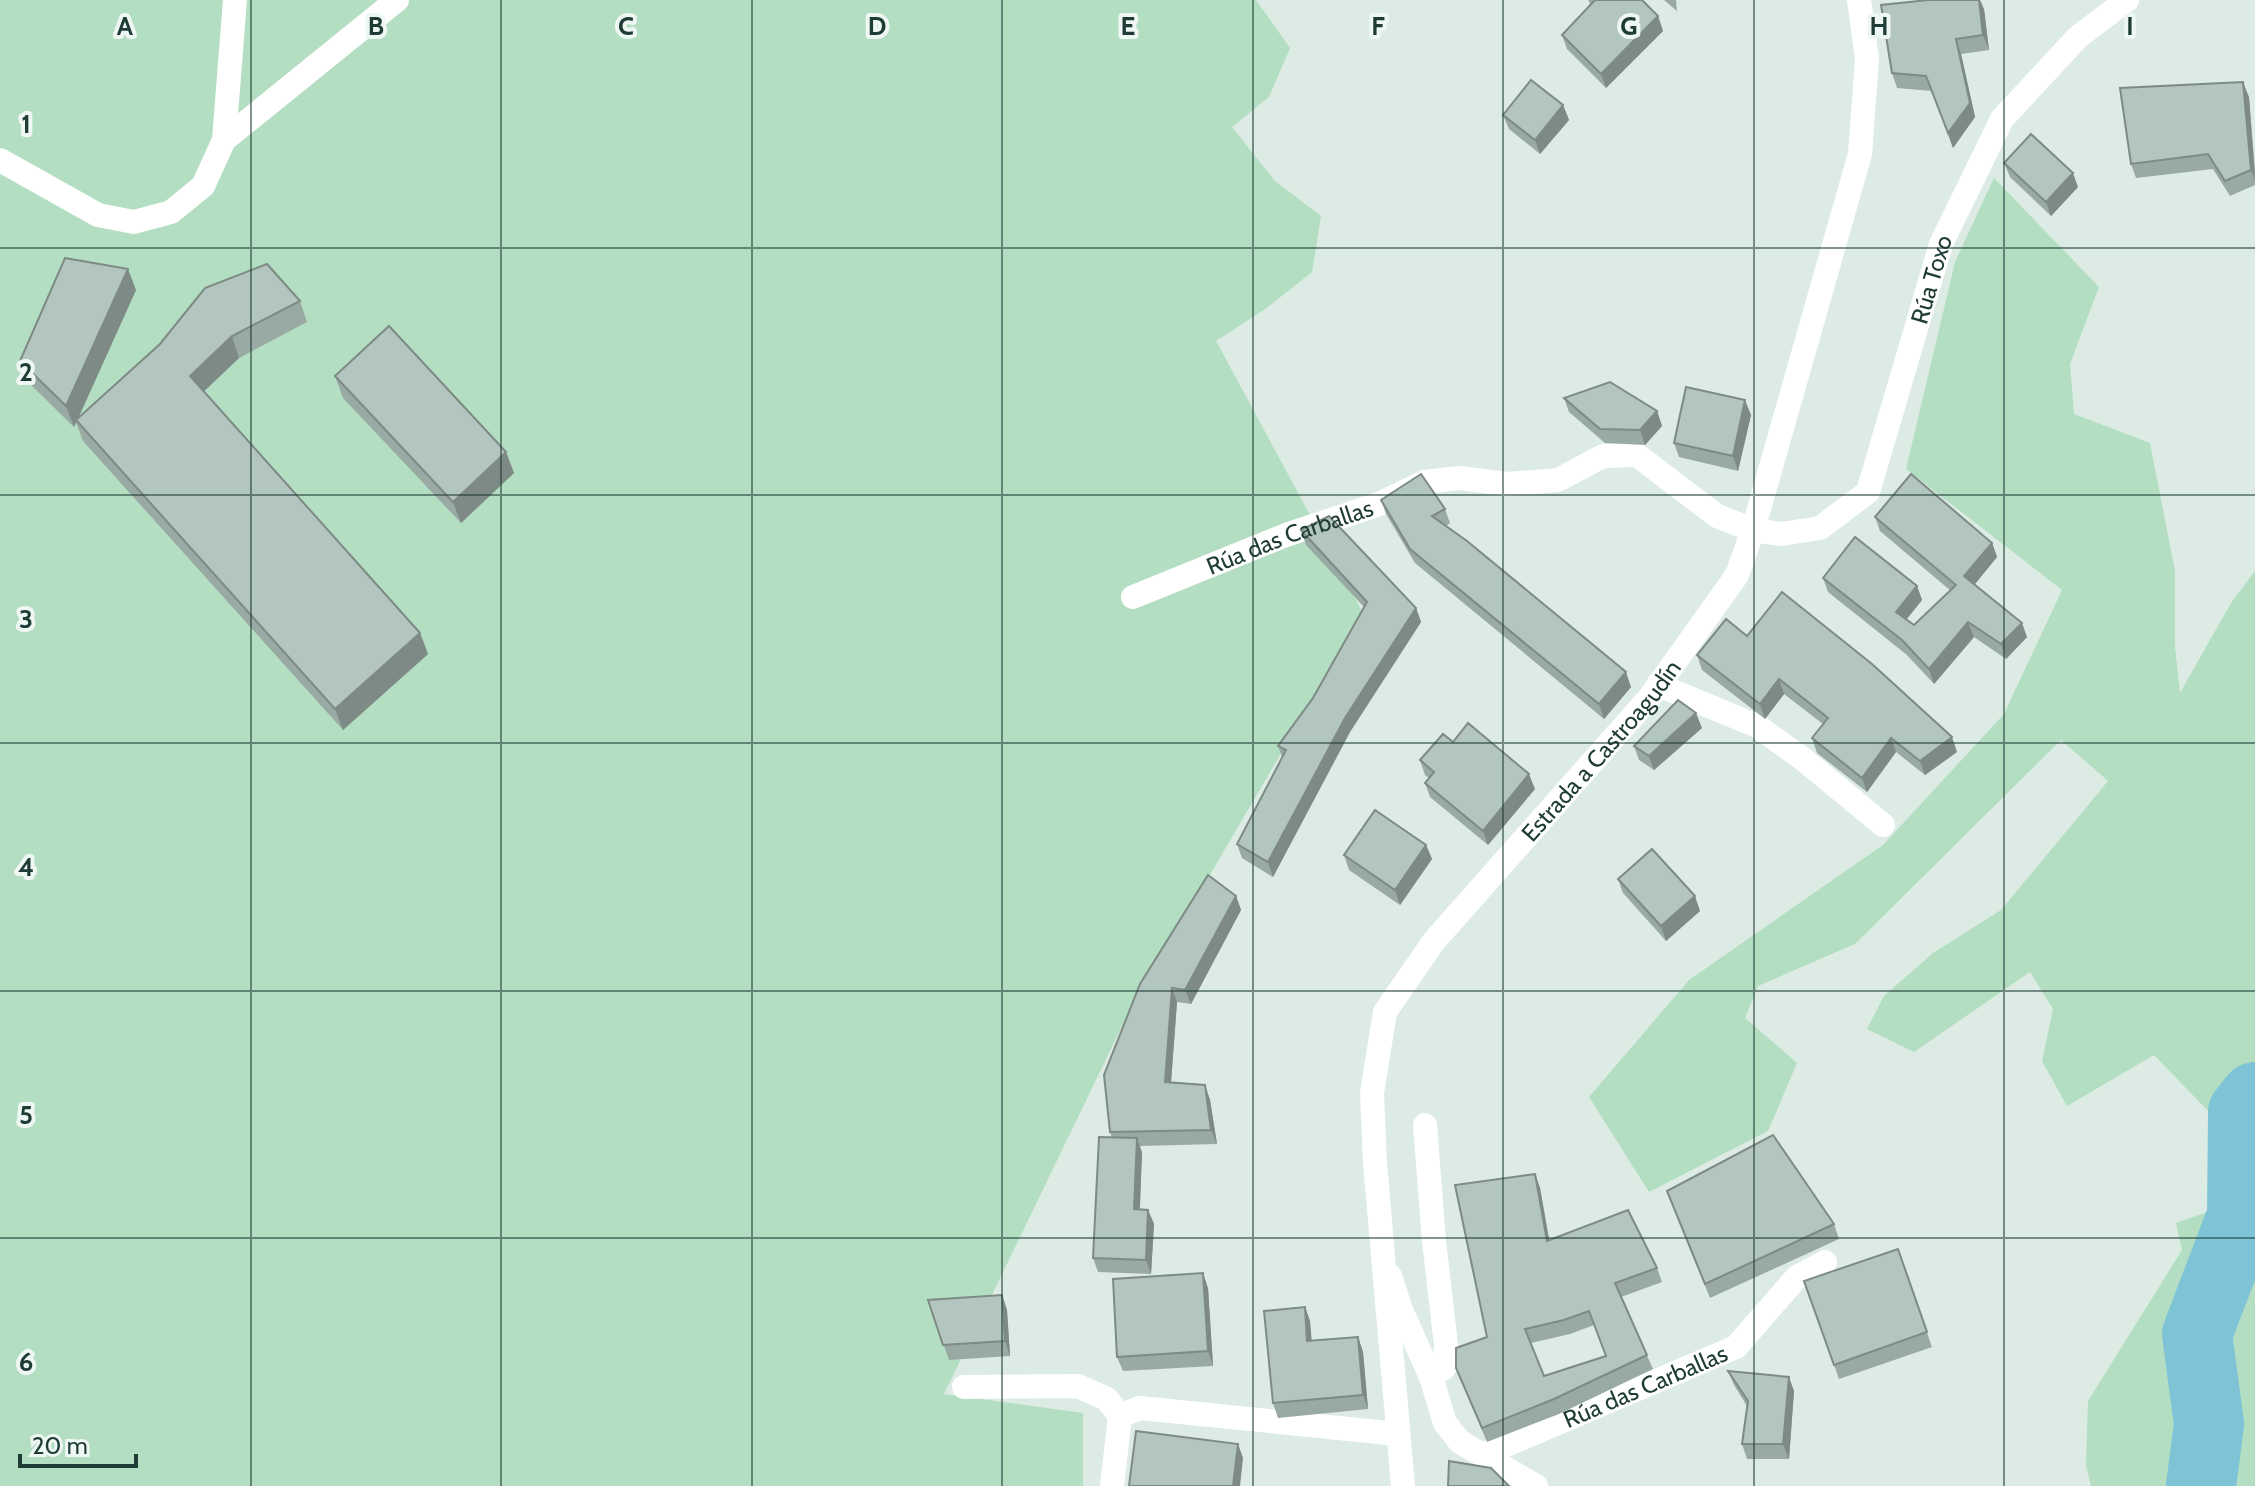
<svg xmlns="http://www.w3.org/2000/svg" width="2255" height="1486" viewBox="0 0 2255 1486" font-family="Cabin,sans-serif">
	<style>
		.green { fill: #b3dec1 }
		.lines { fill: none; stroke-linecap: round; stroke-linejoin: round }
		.river { stroke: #7fc4d6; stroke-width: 70 }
		.minor { stroke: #fff; stroke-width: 24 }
		.tertiary { stroke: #fff; stroke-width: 24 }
		.wall { fill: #99a9a3; fill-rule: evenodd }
		.shaded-wall { fill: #7d8a85 }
		.building { fill: #b2c5be; stroke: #7d8a85; stroke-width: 2; fill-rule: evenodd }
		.grid { fill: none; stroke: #1e3b35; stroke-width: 2; stroke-opacity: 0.55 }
		.labels { text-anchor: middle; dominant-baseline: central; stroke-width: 8; stroke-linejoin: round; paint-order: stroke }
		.street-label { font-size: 24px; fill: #1e3b35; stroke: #eef7f3 }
		.grid-label { font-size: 26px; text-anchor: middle; font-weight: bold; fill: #1e3b35; stroke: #eef7f3; stroke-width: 8; stroke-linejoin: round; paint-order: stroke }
	</style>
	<rect width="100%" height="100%" fill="#ddebe5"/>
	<g class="green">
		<path d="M0,0H1256L1290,48L1269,97L1232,127L1275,181L1321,216L1312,272L1264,310L1216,341L1363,613L1124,1022L944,1394L1083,1413V1486H0Z"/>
		<path d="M1994,178L2099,287L2070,364L2074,414L2150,443L2175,571V647L2180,693L2231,603L2255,571V1486H2091L2086,1465L2088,1401L2182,1250L2176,1223L2213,1210L2214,1117L2154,1055L2067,1106L2042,1061L2053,1009L2030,972L1914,1052L1867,1029L1884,996L1933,953L2001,910L2108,781L2061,740L1855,944L1758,986L1745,1018L1797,1063L1768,1131L1649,1192L1589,1097L1689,980L1883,845L2004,714L2062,590L1906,469L1955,262Z"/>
	</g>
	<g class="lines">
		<path class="river" d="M2201,1486L2209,1424L2197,1334L2242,1216L2243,1112L2255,1097"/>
		<g class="minor">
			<path d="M224,140L397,0"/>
			<path d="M0,160L98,215L134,222L171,212L203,186L224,140L235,0"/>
			<path id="s1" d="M1133,597L1286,535L1379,504L1424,482L1460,478L1507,484L1558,480L1603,456L1637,455L1717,516L1753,530L1781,534L1820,528L1868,492L1941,244L2002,119L2078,37L2127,0"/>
			<path d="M1658,685L1757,726L1803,759L1883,825"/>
			<path d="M1425,1125L1434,1241L1446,1345L1444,1368L1431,1377"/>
			<path d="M1390,1276L1401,1310L1431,1377L1445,1423L1460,1442L1536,1486"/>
			<path d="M964,1387L1078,1386L1107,1399L1120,1416"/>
			<path id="s2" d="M1485,1454L1736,1347L1797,1277L1825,1262"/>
			<path d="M1112,1486L1120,1416L1140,1408L1398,1434"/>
		</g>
		<path class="tertiary" id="s3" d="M1403,1486L1375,1163L1372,1093L1385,1012L1434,941L1650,697L1737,575L1753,530L1860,154L1867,59L1859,0"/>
	</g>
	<g class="wall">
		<path d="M1588,0H1642L1658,16L1663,31L1606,88L1567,49L1562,35L1591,5Z"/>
		<path d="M1664,0H1676L1677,11Z"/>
		<path d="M1984,9L1989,50L1961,54L1975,117L1953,148L1932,91L1897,88L1892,73Z"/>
		<path d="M2249,97L2255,169V185L2230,196L2213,169L2136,178L2131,164Z"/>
		<path d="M1563,105L1569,120L1540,154L1509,129L1503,115Z"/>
		<path d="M2004,163L2078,187L2051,216L2010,177Z"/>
		<path d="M136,290L79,417L160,344L300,301L307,322L239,358L203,392L420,633L428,654L343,730L83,441L76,422L74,427L28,382L20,361Z"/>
		<path d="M335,376L506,452L514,473L461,523L343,398Z"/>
		<path d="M1564,398L1657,411L1662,426L1645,445L1605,443L1569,412Z"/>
		<path d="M1751,415L1738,471L1679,457L1674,443Z"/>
		<path d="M1381,500L1445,509L1450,523L1446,526L1631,687L1604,719L1415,563L1386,514Z"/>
		<path d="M1875,517L1992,543L1997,557L1975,584L2027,637L2006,659L1974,637L1934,684L1907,655L1828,592L1823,578L1917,586L1922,600L1906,620L1914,625L1951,591L1880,531Z"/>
		<path d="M1301,530L1416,608L1421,622L1350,732L1273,877L1242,858L1237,844L1282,757L1278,746L1313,698L1364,607L1306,545Z"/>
		<path d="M1747,636L1957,752L1925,775L1896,752L1867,792L1817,753L1812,738L1823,724L1784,694L1765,719L1702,670L1697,655Z"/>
		<path d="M1702,728L1654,770L1639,760L1634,746Z"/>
		<path d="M1453,742L1535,789L1488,845L1430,797L1425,783L1429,778L1425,775L1420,760Z"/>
		<path d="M1426,845L1432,859L1400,905L1349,870L1344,855Z"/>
		<path d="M1618,879L1700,911L1666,941L1623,893Z"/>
		<path d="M1236,896L1241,910L1191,1004L1177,1002L1171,1082L1205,1085L1210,1100L1217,1144L1140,1146L1142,1153L1140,1209L1148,1210L1154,1224L1151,1274L1098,1272L1093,1258L1112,1138L1110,1132L1140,984Z"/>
		<path d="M1535,1174L1540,1188L1549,1240L1657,1268L1662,1282L1621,1297L1653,1369L1559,1414L1487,1442L1456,1368L1487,1337ZM1594,1325L1606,1356L1544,1376L1531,1343L1570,1334Z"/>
		<path d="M1672,1205L1834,1224L1839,1239L1710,1298Z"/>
		<path d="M1898,1249L1932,1347L1839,1379L1804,1281Z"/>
		<path d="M1208,1288L1213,1366L1123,1371L1117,1357Z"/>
		<path d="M1002,1295L1007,1310L1010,1356L949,1360L928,1300Z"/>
		<path d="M1305,1307L1310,1321L1311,1341L1358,1337L1363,1352L1368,1409L1278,1418L1273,1403Z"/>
		<path d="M1728,1371L1794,1391L1789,1459H1747L1742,1444L1747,1406L1734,1385Z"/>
	</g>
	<g class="shaded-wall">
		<path d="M1979,0H1980L1984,9L1989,50L1983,35Z"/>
		<path d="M1658,16L1663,31L1606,88L1601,74Z"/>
		<path d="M1956,39L1961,54L1975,117L1953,148L1948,133Z"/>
		<path d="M2243,82L2249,97L2255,181L2251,170Z"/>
		<path d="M1563,105L1569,120L1540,154L1535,140Z"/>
		<path d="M2073,173L2078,187L2051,216L2046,202Z"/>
		<path d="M128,269L136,290L74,427L66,406Z"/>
		<path d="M232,336L239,358L197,398L190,376Z"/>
		<path d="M1745,400L1751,415L1738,471L1733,456Z"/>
		<path d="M1657,411L1662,426L1645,445L1640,430Z"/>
		<path d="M506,452L514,473L461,523L453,502Z"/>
		<path d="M1992,543L1997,557L1970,590L1964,576Z"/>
		<path d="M1917,586L1922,600L1901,626L1896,612Z"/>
		<path d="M1416,608L1421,622L1350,732L1273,877L1268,862L1345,718Z"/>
		<path d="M1968,622L1974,637L1934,684L1929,669Z"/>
		<path d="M2022,623L2027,637L2006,659L2001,644Z"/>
		<path d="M420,633L428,654L343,730L335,709Z"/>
		<path d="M1626,672L1631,687L1604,719L1599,704Z"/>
		<path d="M1779,679L1784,694L1765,719L1760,704Z"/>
		<path d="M1696,713L1702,728L1654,770L1649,756Z"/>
		<path d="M1952,737L1957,752L1925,775L1920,761Z"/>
		<path d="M1891,738L1896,752L1867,792L1862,778Z"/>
		<path d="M1529,774L1535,789L1488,845L1483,831Z"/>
		<path d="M1426,845L1432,859L1400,905L1395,890Z"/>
		<path d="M1236,896L1241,910L1191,1004L1185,990Z"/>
		<path d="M1695,896L1700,911L1666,941L1661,926Z"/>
		<path d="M1172,988L1177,1002L1170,1096L1165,1082Z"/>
		<path d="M1205,1085L1210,1100L1217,1144L1211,1130Z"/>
		<path d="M1137,1138L1142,1153L1139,1224L1134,1209Z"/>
		<path d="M1535,1174L1540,1188L1552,1256L1547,1241Z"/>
		<path d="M1148,1210L1154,1224L1151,1274L1146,1260Z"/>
		<path d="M1203,1273L1208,1288L1213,1366L1208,1351Z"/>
		<path d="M1002,1295L1007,1310L1010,1356L1005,1341Z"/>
		<path d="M1305,1307L1310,1321L1313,1356L1307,1341Z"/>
		<path d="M1358,1337L1363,1352L1368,1409L1363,1395Z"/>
		<path d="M1789,1377L1794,1391L1789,1459L1783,1444Z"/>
		<path d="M1238,1444L1243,1458L1240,1486H1233Z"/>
	</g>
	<g class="building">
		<path d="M1595,0H1642L1658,16L1601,74L1562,35Z"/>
		<path d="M1928,0H1979L1983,35L1956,39L1970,103L1948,133L1926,76L1892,73L1881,5Z"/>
		<path d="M1531,80L1563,105L1535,140L1503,115Z"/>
		<path d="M2243,82L2251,170L2225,181L2208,154L2131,164L2120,88Z"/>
		<path d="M2031,134L2073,173L2046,202L2004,163Z"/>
		<path d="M65,258L128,269L66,406L20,361Z"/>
		<path d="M267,264L300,301L232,336L190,376L420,633L335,709L76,420L160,344L205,288Z"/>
		<path d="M389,326L506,452L453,502L335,376Z"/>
		<path d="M1610,382L1657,411L1640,430L1600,429L1564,398Z"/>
		<path d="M1686,387L1745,400L1733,456L1674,443Z"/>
		<path d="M1421,474L1445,509L1432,516L1467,541L1626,672L1599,704L1410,549L1381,500Z"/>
		<path d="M1911,474L1992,543L1964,576L2022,623L2001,644L1968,622L1929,669L1902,640L1823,578L1855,537L1917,586L1896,612L1914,625L1956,585L1875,517Z"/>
		<path d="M1329,516L1416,608L1345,718L1268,862L1237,844L1286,750L1278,746L1313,698L1367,602L1301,530Z"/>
		<path d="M1782,592L1872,664L1952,737L1920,761L1891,738L1862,778L1812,738L1828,718L1779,679L1760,704L1697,655L1726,619L1747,636Z"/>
		<path d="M1678,700L1696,713L1649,756L1634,746Z"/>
		<path d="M1468,723L1529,774L1483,831L1425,783L1434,772L1420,760L1443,734L1453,742Z"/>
		<path d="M1375,810L1426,845L1395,890L1344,855Z"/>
		<path d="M1652,849L1695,896L1661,926L1618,879Z"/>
		<path d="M1208,875L1236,896L1185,990L1172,988L1165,1082L1205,1085L1211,1130L1110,1132L1104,1075L1140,984Z"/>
		<path d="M1773,1135L1834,1224L1705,1284L1667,1191Z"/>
		<path d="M1099,1137L1137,1138L1134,1209L1148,1210L1146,1260L1093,1258Z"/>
		<path d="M1535,1174L1547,1241L1628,1210L1657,1268L1615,1283L1647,1355L1554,1399L1482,1428L1456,1368V1348L1487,1337L1455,1185ZM1589,1311L1606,1356L1544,1376L1525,1329L1564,1320Z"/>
		<path d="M1898,1249L1927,1332L1834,1365L1804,1281Z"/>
		<path d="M1203,1273L1208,1351L1117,1357L1113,1279Z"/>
		<path d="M1002,1295L1005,1341L943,1345L928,1300Z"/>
		<path d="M1305,1307L1307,1341L1358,1337L1363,1395L1273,1403L1264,1311Z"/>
		<path d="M1728,1371L1789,1377L1783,1444H1742L1748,1401Z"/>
		<path d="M1136,1431L1238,1444L1233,1486H1129Z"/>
		<path d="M1449,1461L1491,1468L1509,1486H1448Z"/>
	</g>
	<path class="grid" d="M251,0V1486M501,0V1486M752,0V1486M1002,0V1486M1253,0V1486M1503,0V1486M1754,0V1486M2004,0V1486M0,248H2255M0,495H2255M0,743H2255M0,991H2255M0,1238H2255"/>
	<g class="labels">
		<g class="street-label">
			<text stroke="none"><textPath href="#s1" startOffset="1022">Rúa Toxo</textPath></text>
			<text stroke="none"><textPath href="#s1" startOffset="168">Rúa das Carballas</textPath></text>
			<text stroke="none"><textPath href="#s3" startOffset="816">Estrada a Castroagudín</textPath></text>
			<text stroke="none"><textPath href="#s2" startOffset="174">Rúa das Carballas</textPath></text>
		</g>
	</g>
	<g class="grid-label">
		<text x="125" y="35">A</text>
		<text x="376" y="35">B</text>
		<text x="626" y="35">C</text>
		<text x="877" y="35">D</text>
		<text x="1128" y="35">E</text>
		<text x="1378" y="35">F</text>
		<text x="1629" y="35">G</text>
		<text x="1879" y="35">H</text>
		<text x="2130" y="35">I</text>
		<text x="26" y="133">1</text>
		<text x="26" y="381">2</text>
		<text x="26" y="628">3</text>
		<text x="26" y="876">4</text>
		<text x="26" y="1124">5</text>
		<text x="26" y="1371">6</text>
	</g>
	<path d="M20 1454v12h116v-12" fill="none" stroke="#1e3b35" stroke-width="4"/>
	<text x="32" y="1454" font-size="24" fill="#1e3b35" stroke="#eef7f3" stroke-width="6" paint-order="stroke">20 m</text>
</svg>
